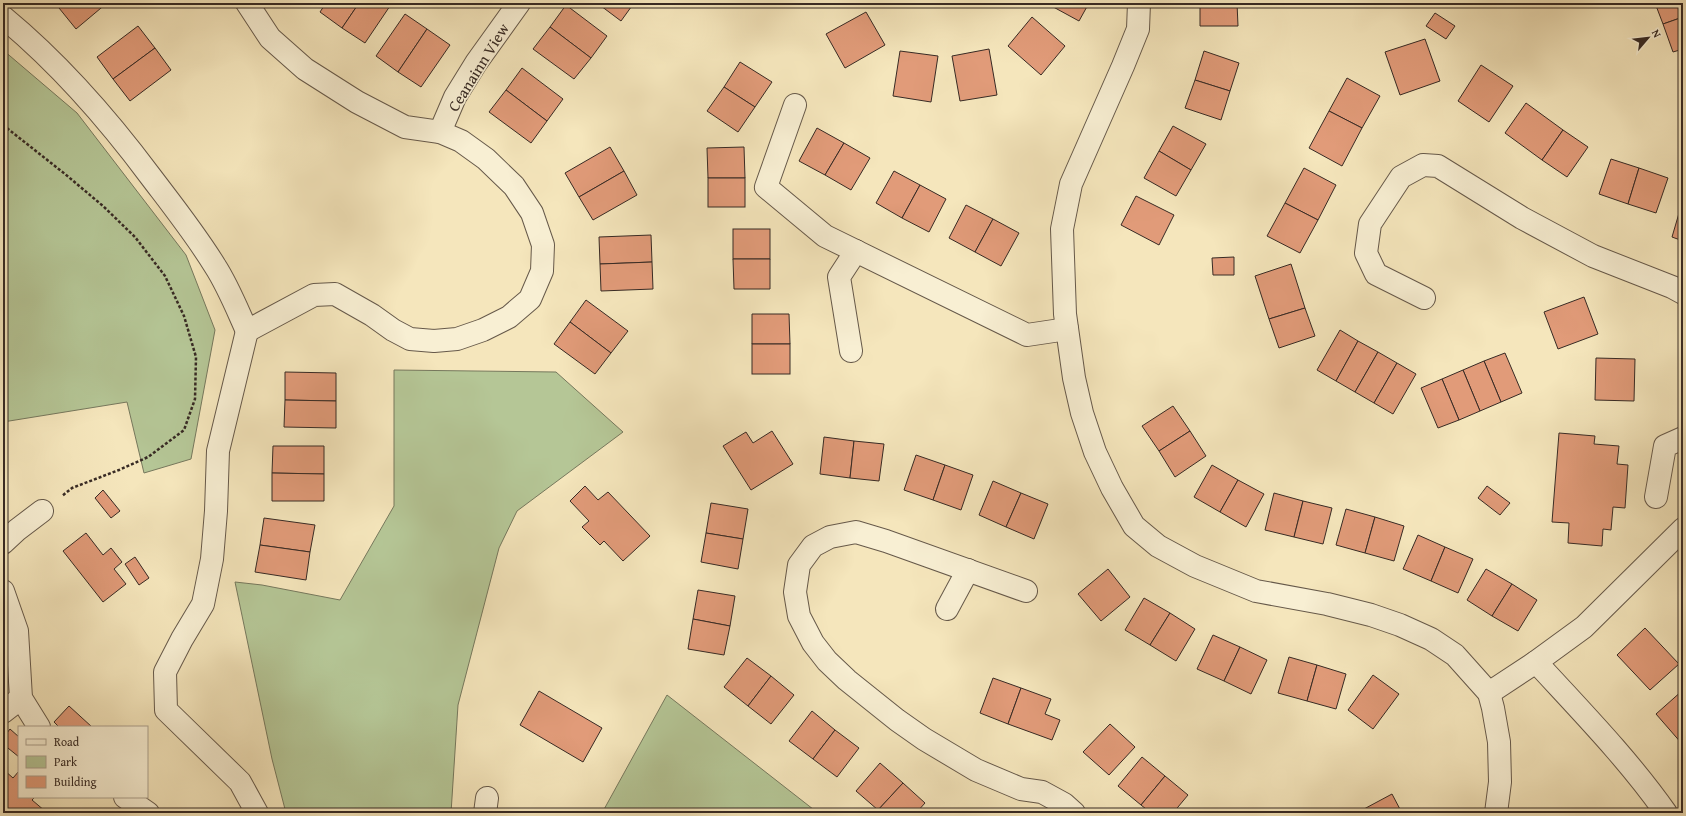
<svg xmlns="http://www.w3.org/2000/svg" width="1686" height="816" viewBox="0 0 1686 816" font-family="'Gentium Book Plus',serif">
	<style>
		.green { fill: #b5c696; stroke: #76785d }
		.building { fill: #e19b79; stroke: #372a24 }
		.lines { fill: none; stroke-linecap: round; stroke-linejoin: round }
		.minor-casing { stroke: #66594a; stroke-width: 24 }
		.path { stroke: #372a24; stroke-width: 2.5; stroke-dasharray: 3 2; stroke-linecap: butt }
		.minor { stroke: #f8efd3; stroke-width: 22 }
		.labels { text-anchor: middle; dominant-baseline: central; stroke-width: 3.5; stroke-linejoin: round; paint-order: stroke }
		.street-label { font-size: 16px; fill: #372a24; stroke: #f8efd3 }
	</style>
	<rect width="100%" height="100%" fill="#f5e6bc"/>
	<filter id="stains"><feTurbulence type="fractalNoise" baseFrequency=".005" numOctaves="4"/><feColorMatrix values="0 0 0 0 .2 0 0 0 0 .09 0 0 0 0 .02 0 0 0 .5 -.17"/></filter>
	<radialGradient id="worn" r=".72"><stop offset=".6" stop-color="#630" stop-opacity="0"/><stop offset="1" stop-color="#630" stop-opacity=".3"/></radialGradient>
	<g class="green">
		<path d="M3,50L77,113L186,255L215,330L191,459L144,473L127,402L3,422Z"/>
		<path d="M394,370L556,372L623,432L517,511L499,548L458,705L451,813H286L272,759L235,582L262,585L340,600L394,506Z"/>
		<path d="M667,695L818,813H602Z"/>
	</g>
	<g class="building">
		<path d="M64,3H107L76,29L59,8Z"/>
		<path d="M326,3H359L342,28L320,12Z"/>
		<path d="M359,3H392L365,43L342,28Z"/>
		<path d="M597,3H634L621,21Z"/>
		<path d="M1046,3H1089L1079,21Z"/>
		<path d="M1200,3H1237L1238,26H1200Z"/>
		<path d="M1655,3H1683V17L1663,24Z"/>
		<path d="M566,5L607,36L591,58L550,27Z"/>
		<path d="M866,12L885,45L845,68L826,34Z"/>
		<path d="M1435,13L1455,26L1446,39L1426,26Z"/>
		<path d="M405,14L427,29L398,72L376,56Z"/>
		<path d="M1032,17L1065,46L1041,75L1008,46Z"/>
		<path d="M1683,17V49L1673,52L1663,24Z"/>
		<path d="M138,26L155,48L113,79L97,57Z"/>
		<path d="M550,27L591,58L574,79L533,49Z"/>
		<path d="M427,29L450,45L421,87L398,72Z"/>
		<path d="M1425,39L1440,81L1400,95L1385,52Z"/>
		<path d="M155,48L171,70L130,101L113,79Z"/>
		<path d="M989,49L997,95L960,101L952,56Z"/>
		<path d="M900,51L938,56L931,102L893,96Z"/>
		<path d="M1204,51L1239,63L1230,91L1195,80Z"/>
		<path d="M740,62L772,82L755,107L724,87Z"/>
		<path d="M1481,65L1513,86L1489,122L1458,101Z"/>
		<path d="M522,68L563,99L547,121L506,90Z"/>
		<path d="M1347,78L1380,96L1362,128L1329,111Z"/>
		<path d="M1195,80L1230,91L1221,120L1185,108Z"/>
		<path d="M724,87L755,107L738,132L707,111Z"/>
		<path d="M506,90L547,121L531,143L489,112Z"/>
		<path d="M1526,103L1563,130L1542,160L1505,133Z"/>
		<path d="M1329,111L1362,128L1342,166L1309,148Z"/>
		<path d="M1173,126L1206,144L1191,170L1159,151Z"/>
		<path d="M817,128L844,143L825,175L799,161Z"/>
		<path d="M1563,130L1588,147L1567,177L1542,160Z"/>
		<path d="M844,143L870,158L851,190L825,175Z"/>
		<path d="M610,147L624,171L579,197L565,173Z"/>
		<path d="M744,147L745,178H708L707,148Z"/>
		<path d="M1159,151L1191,170L1176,196L1144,178Z"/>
		<path d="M1611,159L1639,168L1628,204L1599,194Z"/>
		<path d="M1304,168L1336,185L1318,220L1285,203Z"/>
		<path d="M1639,168L1668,178L1656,213L1628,204Z"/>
		<path d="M624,171L637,195L593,220L579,197Z"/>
		<path d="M894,171L920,185L902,218L876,203Z"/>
		<rect x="708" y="178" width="37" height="29"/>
		<path d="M920,185L946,199L929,232L902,218Z"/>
		<path d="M1136,196L1174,215L1159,245L1121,225Z"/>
		<path d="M1285,203L1318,220L1300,253L1267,236Z"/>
		<path d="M1682,203H1683V241L1672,237Z"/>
		<path d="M966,205L993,219L975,252L949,238Z"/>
		<path d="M993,219L1019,233L1001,266L975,252Z"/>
		<rect x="733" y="229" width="37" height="30"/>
		<path d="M651,235L652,262L600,264L599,237Z"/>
		<path d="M1234,257V275H1213L1212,258Z"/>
		<path d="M733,259H770V289H734Z"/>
		<path d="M652,262L653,289L601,291L600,264Z"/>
		<path d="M1291,264L1305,308L1269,319L1255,276Z"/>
		<path d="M1584,297L1598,334L1558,349L1544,312Z"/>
		<path d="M586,300L628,331L611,353L570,322Z"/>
		<path d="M1305,308L1315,336L1279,348L1269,319Z"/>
		<path d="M752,314H789L790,344H752Z"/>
		<path d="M570,322L611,353L595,374L554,344Z"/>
		<path d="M1340,330L1358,341L1336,381L1317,370Z"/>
		<path d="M1358,341L1378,352L1355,392L1336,381Z"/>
		<rect x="752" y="344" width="38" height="30"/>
		<path d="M1378,352L1397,363L1374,403L1355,392Z"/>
		<path d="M1505,353L1522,393L1501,402L1484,361Z"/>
		<path d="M1596,358L1635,359L1634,401L1595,400Z"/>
		<path d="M1484,361L1501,402L1480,411L1463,370Z"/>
		<path d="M1397,363L1416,374L1393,414L1374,403Z"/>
		<path d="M1463,370L1480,411L1459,420L1442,379Z"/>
		<path d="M285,372L336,373V401L285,400Z"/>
		<path d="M1442,379L1459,420L1438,428L1421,388Z"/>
		<path d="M285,400L336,401V428L284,427Z"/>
		<path d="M1173,406L1190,431L1159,451L1142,426Z"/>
		<path d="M772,431L793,464L751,490L723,446L746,432L753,443Z"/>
		<path d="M1190,431L1206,456L1175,477L1159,451Z"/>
		<path d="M1559,433L1595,436L1594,444L1619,446L1617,464L1628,465L1625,508L1613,507L1611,530L1603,529L1602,546L1568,543L1569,523L1552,522Z"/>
		<path d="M824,437L854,441L850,478L820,474Z"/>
		<path d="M854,441L884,444L879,481L850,478Z"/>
		<path d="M273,446H324V474L272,473Z"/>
		<path d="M916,455L945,465L933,500L904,490Z"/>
		<path d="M945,465L973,475L961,510L933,500Z"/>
		<path d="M1212,465L1238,480L1220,512L1194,497Z"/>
		<path d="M272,473L324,474V501H272Z"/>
		<path d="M1238,480L1264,494L1246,527L1220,512Z"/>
		<path d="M993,481L1021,493L1006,527L979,515Z"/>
		<path d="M585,486L598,500L608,492L650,536L623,561L604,541L600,545L582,527L589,521L570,501Z"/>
		<path d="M1487,486L1510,503L1500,515L1478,498Z"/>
		<path d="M103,490L120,511L111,518L95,498Z"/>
		<path d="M1021,493L1048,504L1034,539L1006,527Z"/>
		<path d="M1274,493L1303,501L1294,537L1265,530Z"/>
		<path d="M1303,501L1332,508L1323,544L1294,537Z"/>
		<path d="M711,503L748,509L743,539L706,533Z"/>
		<path d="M1346,509L1375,517L1365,553L1336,545Z"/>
		<path d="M1375,517L1404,526L1394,561L1365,553Z"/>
		<path d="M264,518L315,525L310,552L260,545Z"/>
		<path d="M86,533L103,555L111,548L122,562L114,569L126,584L103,602L63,551Z"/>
		<path d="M706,533L743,539L738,569L701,562Z"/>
		<path d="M1418,535L1445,547L1431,581L1403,569Z"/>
		<path d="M260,545L310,552L306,580L255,572Z"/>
		<path d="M1445,547L1473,559L1458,593L1431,581Z"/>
		<path d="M135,557L149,578L139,585L125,564Z"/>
		<path d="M1108,569L1130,597L1101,621L1078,594Z"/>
		<path d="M1486,569L1512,584L1492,616L1467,600Z"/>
		<path d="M1512,584L1537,600L1518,631L1492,616Z"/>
		<path d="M698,590L735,596L730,626L693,619Z"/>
		<path d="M1144,598L1170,613L1150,645L1125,630Z"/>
		<path d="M1170,613L1195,629L1176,661L1150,645Z"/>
		<path d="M693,619L730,626L724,655L688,649Z"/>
		<path d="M1645,628L1679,664L1650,690L1617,655Z"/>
		<path d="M1213,635L1240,647L1224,681L1197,669Z"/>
		<path d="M1240,647L1267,660L1251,694L1224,681Z"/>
		<path d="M1289,657L1317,665L1307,701L1278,693Z"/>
		<path d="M747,658L771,676L748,706L724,687Z"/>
		<path d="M1317,665L1346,674L1336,709L1307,701Z"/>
		<path d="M1373,675L1399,694L1373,729L1348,710Z"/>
		<path d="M771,676L794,695L771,724L748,706Z"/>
		<path d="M993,678L1021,688L1008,724L980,713Z"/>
		<path d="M1021,688L1051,699L1045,714L1060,720L1052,740L1008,724Z"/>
		<path d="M1683,690V745L1656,714Z"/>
		<path d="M539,691L602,728L583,762L520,725Z"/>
		<path d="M69,706L92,727H59L54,722Z"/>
		<path d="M812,711L835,730L813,759L789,741Z"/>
		<path d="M1110,724L1135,747L1109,775L1083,752Z"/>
		<path d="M10,729L19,737V757L3,744V738Z"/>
		<path d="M835,730L859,748L837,777L813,759Z"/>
		<path d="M1142,757L1165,776L1141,805L1118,786Z"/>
		<path d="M880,763L903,783L878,810L856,791Z"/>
		<path d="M4,770L13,778L19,771V797H35L32,800L45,811L43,813H3L5,810L3,808Z"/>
		<path d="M1165,776L1188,795L1173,813H1151L1141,805Z"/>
		<path d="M903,783L925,803L916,813H881L878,810Z"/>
		<path d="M1392,794L1402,813H1366L1364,809Z"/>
	</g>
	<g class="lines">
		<defs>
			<g id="minor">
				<path d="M1139,3L1138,29L1123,66L1071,184L1062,229L1065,314L1074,378L1082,413L1095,452L1112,488L1134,526L1158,546L1195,566L1256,591L1327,604L1371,615L1400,625L1431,639L1455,655L1489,693L1493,708L1499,742L1500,782L1496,813"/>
				<path d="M3,17C60,64 107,118 151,177C173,206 196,235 215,266C228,286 237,309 247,331L314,295L335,294L372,315L393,330L410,339L434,341L457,339L483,330L509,317L530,299L542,271L543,245L532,213L514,186L486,159L461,141L440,132L405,127L357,102L305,69L270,38L247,3"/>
				<path d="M795,105L766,187L825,236L1027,335L1067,329"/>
				<path d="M440,132L455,97L476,63L519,3"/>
				<path d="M1424,298L1376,274L1366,253L1370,224L1401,177L1423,165L1438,166L1522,218L1593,256L1672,287L1683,293"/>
				<path d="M247,331L218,451L216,511L212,559L203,604L182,639L165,672L166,710L240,782L257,813"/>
				<path d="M851,351L839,277L856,251"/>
				<path d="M1656,497L1665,446L1683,438"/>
				<path d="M3,543L17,530L42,511"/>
				<path d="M3,591L17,631L21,698L39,727"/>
				<path d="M1026,591L886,541L856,532L830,537L813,546L799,565L795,592L799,616L813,643L827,661L847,680L897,720L924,739L976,770L1021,789L1042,792L1064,804L1074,813"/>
				<path d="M947,609L968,570"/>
				<path d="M1536,662L1584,627L1683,529"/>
				<path d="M1489,693L1536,662C1581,711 1628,759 1666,813"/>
				<path d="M3,712L21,698"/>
				<path d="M125,797L148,813"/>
				<path d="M485,813L487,798"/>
			</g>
		</defs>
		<use href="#minor" class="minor-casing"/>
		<path class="path" d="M3,125L65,174L103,206L135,237L165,276L184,316L196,357L195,399L184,430L148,457L119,470L72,488L62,496"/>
		<use href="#minor" class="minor"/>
	</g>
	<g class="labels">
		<g class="street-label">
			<text transform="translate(478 67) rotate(-58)">Ceanainn View</text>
		</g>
	</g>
	<rect width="1686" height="816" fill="none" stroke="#f5e6bc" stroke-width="16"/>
	<rect x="4" y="4" width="1678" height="808" fill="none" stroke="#372a24" stroke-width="2"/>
	<rect x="8" y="8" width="1670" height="800" fill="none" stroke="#372a24"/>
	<rect x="18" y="726" width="130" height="72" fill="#f8efd3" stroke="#aba08d"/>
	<rect x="26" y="739" width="20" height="6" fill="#f8efd3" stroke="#aba08d"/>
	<text x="54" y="746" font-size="12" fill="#372a24">Road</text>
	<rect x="26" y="756" width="20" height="12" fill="#b5c696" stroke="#aba08d"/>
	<text x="54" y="766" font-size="12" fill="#372a24">Park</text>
	<rect x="26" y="776" width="20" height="12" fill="#e19b79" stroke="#aba08d"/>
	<text x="54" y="786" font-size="12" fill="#372a24">Building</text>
	<g transform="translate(1648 38) rotate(62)" stroke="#f8efd3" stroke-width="3" paint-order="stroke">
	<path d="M0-3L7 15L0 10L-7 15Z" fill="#372a24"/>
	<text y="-6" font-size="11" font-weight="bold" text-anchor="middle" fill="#372a24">N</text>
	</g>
	<rect width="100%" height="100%" filter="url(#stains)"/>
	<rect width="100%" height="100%" fill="url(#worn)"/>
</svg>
